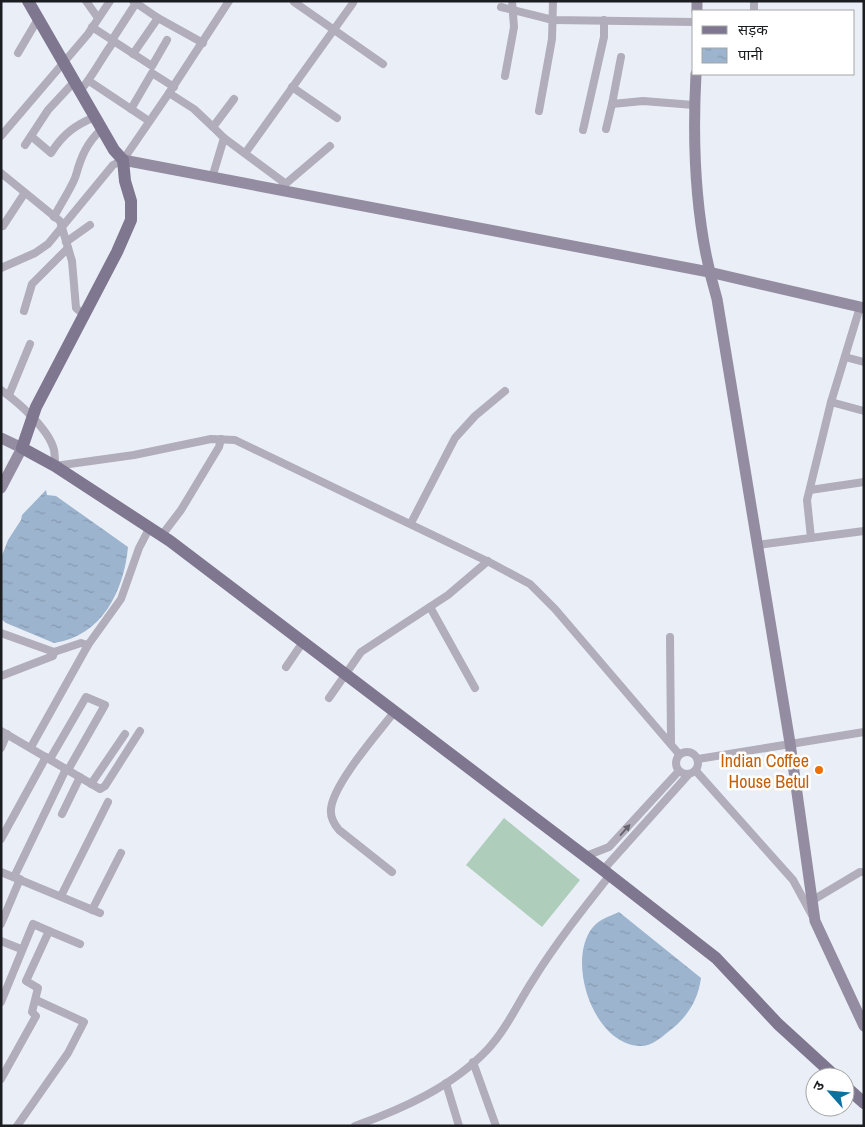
<svg xmlns="http://www.w3.org/2000/svg" width="865" height="1127" viewBox="0 0 865 1127" font-family="'Archivo Narrow','Noto Sans Devanagari',sans-serif">
	<style>
		.pitch { fill: #aecdbb }
		.water { fill: url(#water-ripples) }
		.lines { fill: none; stroke-linecap: round; stroke-linejoin: round }
		.minor { stroke: #b1adbb; stroke-width: 8 }
		.secondary { stroke: #948da1; stroke-width: 11 }
		.primary { stroke: #7f768f; stroke-width: 12 }
		.oneway { fill: #66656e }
		.food-dot { fill: #e8710a; stroke: #fff; stroke-width: 2 }
		.labels { text-anchor: middle; dominant-baseline: central; stroke-width: 5; stroke-linejoin: round; paint-order: stroke }
		.food-label { font-size: 18px; fill: #c56008; stroke: #fff; text-anchor: end }
	</style>
	<defs>
		<pattern id="water-ripples" width="26" height="14" patternUnits="userSpaceOnUse" patternTransform="scale(1.25)"><rect width="26" height="14" fill="#9db4ce"/><path d="M2 4q2-2 4 0t4 0M15 11q2-2 4 0t4 0" fill="none" stroke="#879ab1"/></pattern>
	</defs>
	<rect width="100%" height="100%" fill="#eaeff7"/>
	<path class="pitch" d="M504,818L580,880L542,927L466,865Z"/>
	<g class="water">
		<path d="M46,490L47,495L56,496L128,547C124,591 102,636 54,643L6,623L1,619V558L8,540L21,520L22,515Z"/>
		<path d="M619,912L701,978C698,1001 686,1019 668,1032C661,1038 651,1046 641,1046C594,1046 565,961 593,927C600,919 610,916 619,912Z"/>
	</g>
	<g class="lines">
		<g class="minor">
			<path d="M86,1L98,18"/>
			<path d="M133,1L158,18L203,43"/>
			<path d="M294,2L383,64"/>
			<path d="M501,7L553,20L694,22"/>
			<path d="M754,11V1"/>
			<path d="M92,27L152,66L167,40"/>
			<path d="M112,40L136,3"/>
			<path d="M18,53L38,19"/>
			<path d="M133,54L158,18"/>
			<path d="M621,57L612,104L643,101L694,105"/>
			<path d="M505,76L514,27L512,1"/>
			<path d="M89,81L149,121"/>
			<path d="M292,87L337,118"/>
			<path d="M80,91C93,76 102,57 114,41"/>
			<path d="M169,93L194,109L213,127"/>
			<path d="M131,109L152,73L174,87"/>
			<path d="M539,111L552,39L553,1"/>
			<path d="M606,129L612,104"/>
			<path d="M583,130L604,37V20"/>
			<path d="M1,136L88,34L110,1"/>
			<path d="M31,136L51,153C63,134 75,125 95,117"/>
			<path d="M224,138L282,181L284,192"/>
			<path d="M25,145L48,110L74,82"/>
			<path d="M246,152L353,3"/>
			<path d="M1,173L60,221L72,261L76,308L84,315"/>
			<path d="M212,178L224,138L213,127L234,99"/>
			<path d="M283,186L330,146"/>
			<path d="M54,217C59,206 73,186 76,175C81,157 87,142 102,129"/>
			<path d="M3,226L24,194"/>
			<path d="M66,242L90,225"/>
			<path d="M1,268L35,253L48,244L113,165L123,160L169,93L229,1"/>
			<path d="M24,311L32,284L68,248"/>
			<path d="M845,357L864,362"/>
			<path d="M1,390C18,402 49,429 54,450C55,455 55,461 55,466L134,455L211,439L235,440L491,563L530,584L555,609L679,754"/>
			<path d="M9,395L30,344"/>
			<path d="M831,402L864,411"/>
			<path d="M810,490L864,482"/>
			<path d="M411,523L455,438L475,416L505,391"/>
			<path d="M162,535L181,510L219,447L221,439"/>
			<path d="M811,538L807,500L831,402L860,307"/>
			<path d="M757,545L864,531"/>
			<path d="M430,607L475,688"/>
			<path d="M1,633L54,652L81,643L88,645"/>
			<path d="M670,637L671,742"/>
			<path d="M286,667L303,642"/>
			<path d="M1,676L53,656L54,652"/>
			<path d="M329,698L361,652L448,595L488,561"/>
			<path d="M1,731L100,789L105,786L140,731"/>
			<path d="M31,747L88,645L121,599L139,548L150,527"/>
			<path d="M1,748L7,734"/>
			<circle cx="687" cy="763" r="11"/>
			<path d="M50,759L86,697L105,705L68,770"/>
			<path d="M698,759L864,732"/>
			<path d="M696,771L793,880L812,915"/>
			<path d="M91,784L125,734"/>
			<path d="M62,814L80,777"/>
			<path d="M1,839L46,757"/>
			<path d="M586,856L609,847L678,772"/>
			<path d="M603,870L688,775"/>
			<path d="M1,872L100,913"/>
			<path d="M392,872L339,830C334,824 330,817 331,809C333,784 378,733 395,711"/>
			<path d="M14,877L66,769"/>
			<path d="M61,896L108,802"/>
			<path d="M813,900L860,872H864"/>
			<path d="M92,910L121,853"/>
			<path d="M1,924L20,879"/>
			<path d="M1,941L21,949"/>
			<path d="M1,1002L33,924L49,931"/>
			<path d="M473,1062L496,1126"/>
			<path d="M1,1079L36,1016L32,1012L38,988L26,981L49,931L80,944"/>
			<path d="M446,1083L459,1126"/>
			<path d="M17,1126L68,1053L84,1022L36,1000"/>
			<path d="M355,1126C402,1109 452,1087 487,1050C506,1030 518,1003 533,980C556,943 583,909 610,875"/>
		</g>
		<g class="secondary">
			<path d="M697,11V1"/>
			<path d="M696,74C692,149 695,226 717,299L790,743L815,921L864,1026"/>
			<path d="M123,160L709,272L864,308"/>
			<path d="M1,438L22,448L1,488"/>
		</g>
		<g class="primary">
			<path d="M28,1L114,150L123,160L125,181L131,201V220L117,252L36,407L22,448L55,466L170,541L598,866L716,958L778,1024L836,1077"/>
			<path d="M845,1086L864,1103"/>
		</g>
	</g>
	<defs><path id="oneway-solid" d="M-6-.8H1V-3.2L6.5 0L1 3.2V.8H-6Z" transform="scale(1.25)"/></defs>
	<use class="oneway" href="#oneway-solid" transform="translate(625 830) rotate(-48)"/>
	<circle class="food-dot" cx="819" cy="770" r="5"/>
	<g class="labels">
		<g class="food-label">
			<text x="809" y="760">Indian Coffee<tspan x="809" dy="21">House Betul</tspan></text>
		</g>
	</g>
	<rect width="865" height="1127" fill="none" stroke="#1b1d20" stroke-width="5"/>
	<rect x="692" y="10" width="162" height="65" fill="#ffffff" stroke="#a4a5a6"/>
	<rect x="702" y="26" width="25" height="8" fill="#7f768f" stroke="#a4a5a6"/>
	<text x="738" y="35" font-size="15" fill="#1b1d20">सड़क</text>
	<rect x="702" y="48" width="25" height="15" fill="url(#water-ripples)" stroke="#a4a5a6"/>
	<text x="738" y="60" font-size="15" fill="#1b1d20">पानी</text>
	<g transform="translate(830 1092) rotate(297)"><circle r="24" fill="#ffffff" stroke="#a4a5a6"/>
	<path d="M0-4L9 19L0 12L-9 19Z" fill="#0d729e"/>
	<text y="-8" font-size="14" font-weight="bold" text-anchor="middle" fill="#1b1d20">उ</text>
	</g>
</svg>
